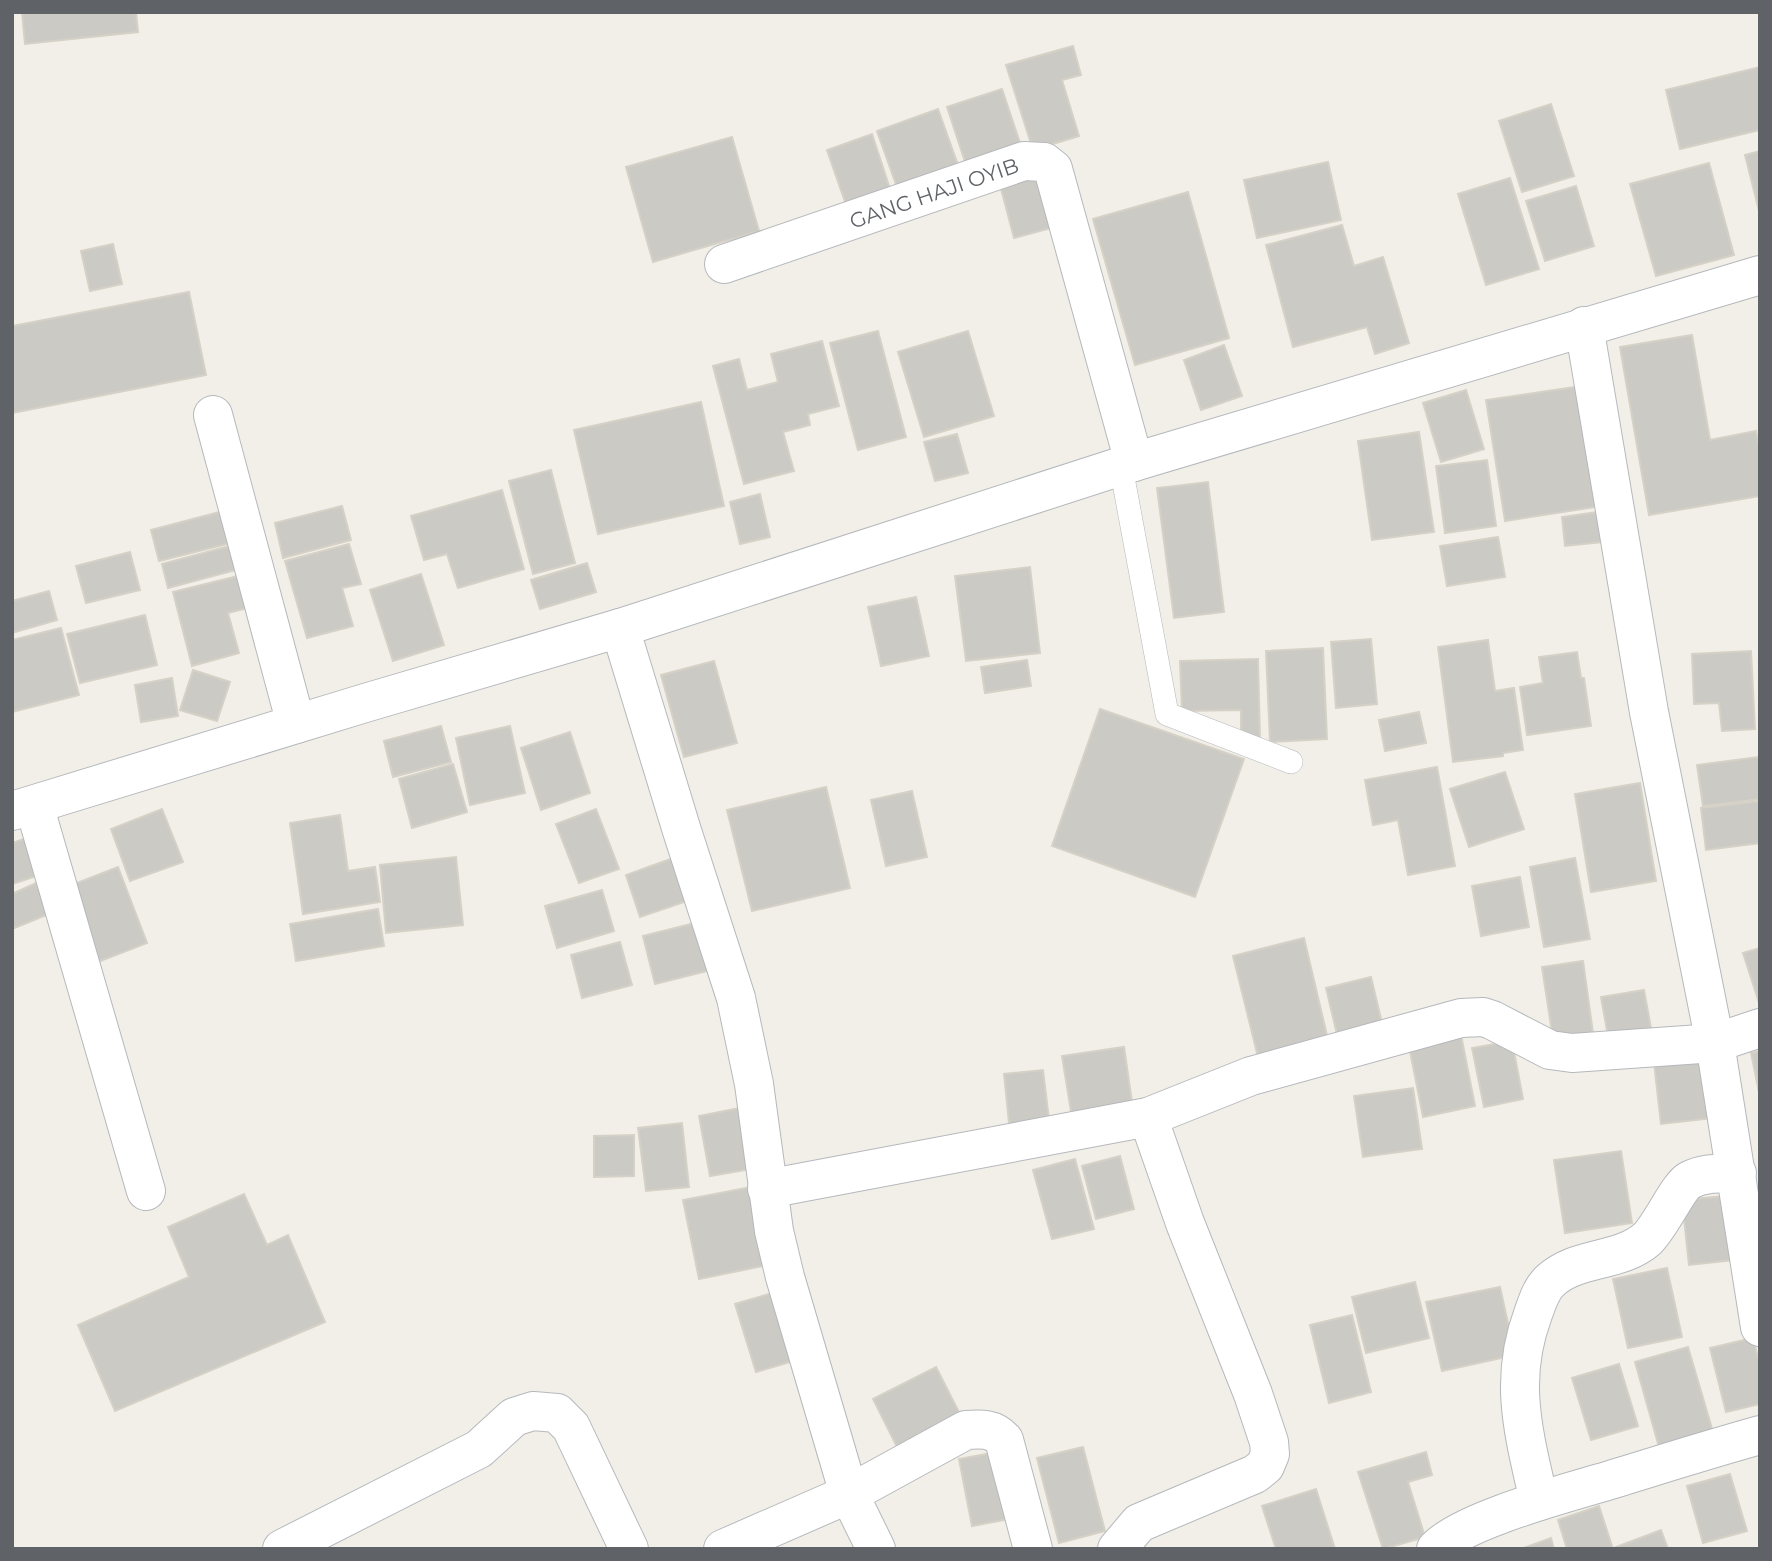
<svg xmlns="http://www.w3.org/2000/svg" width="1772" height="1561" viewBox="0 0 1772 1561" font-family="Montserrat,sans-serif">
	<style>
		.building { fill: #cccac5; stroke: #d6d1c6; stroke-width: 2 }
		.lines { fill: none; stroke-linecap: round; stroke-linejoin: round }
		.lane-casing { stroke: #b5b8bc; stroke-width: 24 }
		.street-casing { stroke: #b5b8bc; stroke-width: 40 }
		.lane { stroke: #fff; stroke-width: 23 }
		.street { stroke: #fff; stroke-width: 38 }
		.labels { text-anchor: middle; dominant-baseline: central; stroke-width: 6; stroke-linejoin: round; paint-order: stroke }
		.street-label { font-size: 21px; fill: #5f6368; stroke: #fff }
	</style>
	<rect width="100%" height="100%" fill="#f1efe8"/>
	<g class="building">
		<path d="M22,12H136L138,32L25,44Z"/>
		<path d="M1073,46L1081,75L1062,80L1079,136L1033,150L1006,65Z"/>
		<path d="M1760,67V130L1680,149L1666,90Z"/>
		<path d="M1002,89L1024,155L969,174L947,107Z"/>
		<path d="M1551,104L1574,176L1522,192L1499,121Z"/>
		<path d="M938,109L959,168L898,190L877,131Z"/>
		<path d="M872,134L894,201L850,216L827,150Z"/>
		<path d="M732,137L759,231L653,262L626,167Z"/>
		<path d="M1760,151V215L1745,155Z"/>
		<path d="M1328,162L1341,220L1257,238L1244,180Z"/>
		<path d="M1709,163L1734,255L1656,276L1630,184Z"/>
		<path d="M1045,168L1062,225L1014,238L999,181Z"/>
		<path d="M1510,178L1539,269L1486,285L1458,194Z"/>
		<path d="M1576,186L1594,246L1545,261L1526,201Z"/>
		<path d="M1188,192L1229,338L1135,365L1093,219Z"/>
		<path d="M1342,225L1354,266L1383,257L1409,343L1375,354L1367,327L1293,347L1266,245Z"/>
		<path d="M113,244L122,284L90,291L81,251Z"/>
		<path d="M189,292L206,375L12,413V326Z"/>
		<path d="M878,331L906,437L858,450L830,343Z"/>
		<path d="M968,331L994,416L924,437L898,352Z"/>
		<path d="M1692,335L1710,440L1756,431L1760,452V496L1649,515L1620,347Z"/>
		<path d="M822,341L839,406L808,414L810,425L783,432L794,471L744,484L713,366L739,359L747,390L778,382L771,354Z"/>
		<path d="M1224,345L1242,396L1201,410L1184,360Z"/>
		<path d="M1589,385L1608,505L1505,521L1486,400Z"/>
		<path d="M1466,390L1484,449L1441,462L1423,403Z"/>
		<path d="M701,402L724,506L598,534L574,430Z"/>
		<path d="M1419,432L1434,532L1372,540L1358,441Z"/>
		<path d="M957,434L968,473L935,481L924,442Z"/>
		<path d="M1487,460L1496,526L1445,533L1436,466Z"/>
		<path d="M551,470L575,563L533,574L509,481Z"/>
		<path d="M1208,482L1224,612L1174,618L1157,488Z"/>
		<path d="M502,490L524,569L458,588L447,554L424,560L411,516Z"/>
		<path d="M760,494L770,537L740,544L730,502Z"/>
		<path d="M342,506L351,540L283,558L275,523Z"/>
		<path d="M227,510L235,542L159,561L151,530Z"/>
		<path d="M1598,512L1602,542L1565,546L1562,517Z"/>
		<path d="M1498,537L1505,577L1447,586L1440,546Z"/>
		<path d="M237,544L243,568L168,588L162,564Z"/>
		<path d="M349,544L361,584L342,588L353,626L307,638L285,561Z"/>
		<path d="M130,552L140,590L86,603L76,566Z"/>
		<path d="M587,563L596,592L540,609L531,580Z"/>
		<path d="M1030,567L1040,653L966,661L955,576Z"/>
		<path d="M421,574L444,645L393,661L370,590Z"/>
		<path d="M242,575L251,607L228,613L239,653L192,666L173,592Z"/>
		<path d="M49,591L57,620L12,633V601Z"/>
		<path d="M916,597L929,656L881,666L868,607Z"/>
		<path d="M145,615L157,665L80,683L67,634Z"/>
		<path d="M61,628L79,695L12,712V640Z"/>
		<path d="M1371,639L1377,704L1336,708L1331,642Z"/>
		<path d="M1488,640L1495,691L1514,688L1523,750L1503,753V756L1453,762L1438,647Z"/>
		<path d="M1323,648L1327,739L1270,742L1266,651Z"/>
		<path d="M1751,651L1755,729L1722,731L1719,703L1694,704L1692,654Z"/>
		<path d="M1577,652L1581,678H1584L1591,726L1527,735L1520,687L1543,683L1539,657Z"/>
		<path d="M1258,659L1260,738L1241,739V710L1182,711L1180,661Z"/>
		<path d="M1027,660L1031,686L985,693L981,667Z"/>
		<path d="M714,661L737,743L684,757L661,675Z"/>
		<path d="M193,670L230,682L217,721L180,710Z"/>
		<path d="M172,678L178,716L141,722L135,685Z"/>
		<path d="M1100,709L1244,759L1195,897L1052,846Z"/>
		<path d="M1419,712L1426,743L1385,751L1379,720Z"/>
		<path d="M441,726L451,762L393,777L384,741Z"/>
		<path d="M510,726L525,793L470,805L456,738Z"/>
		<path d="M570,732L590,793L541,810L521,748Z"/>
		<path d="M1760,757V799L1703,806L1697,765Z"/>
		<path d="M453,764L467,812L412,828L399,779Z"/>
		<path d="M1437,767L1455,866L1408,875L1398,820L1373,825L1365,780Z"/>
		<path d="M1505,772L1524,829L1469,847L1450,789Z"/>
		<path d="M1640,783L1656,881L1591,892L1575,794Z"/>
		<path d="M826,787L850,888L752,911L727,810Z"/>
		<path d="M912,791L927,857L886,866L871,800Z"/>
		<path d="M1760,801V843L1706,850L1701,808Z"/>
		<path d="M162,809L183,862L130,881L111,829Z"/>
		<path d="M596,809L619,869L579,883L556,824Z"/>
		<path d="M340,815L348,871L375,867L380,902L303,914L290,823Z"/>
		<path d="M30,837L42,874L12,884V843Z"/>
		<path d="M684,854L699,897L640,917L626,875Z"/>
		<path d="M456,857L463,925L386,933L380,865Z"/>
		<path d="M1575,858L1590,939L1544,947L1530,867Z"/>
		<path d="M118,867L147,943L98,962L69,886Z"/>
		<path d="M1520,877L1529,927L1481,936L1472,886Z"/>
		<path d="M36,883L49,914L12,929V894Z"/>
		<path d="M602,890L614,931L557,948L545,906Z"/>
		<path d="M378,909L384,946L296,961L290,924Z"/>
		<path d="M703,921L715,969L655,984L643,936Z"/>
		<path d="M1304,938L1329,1044L1259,1061L1233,956Z"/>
		<path d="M620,942L632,985L582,998L571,955Z"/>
		<path d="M1760,948V1006L1743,953Z"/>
		<path d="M1583,961L1593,1033L1553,1039L1542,967Z"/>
		<path d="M1371,977L1385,1036L1340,1047L1326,988Z"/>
		<path d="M1644,990L1653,1039L1610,1047L1601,997Z"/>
		<path d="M1461,1035L1475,1106L1423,1117L1409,1046Z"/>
		<path d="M1512,1041L1523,1099L1484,1107L1472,1048Z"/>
		<path d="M1124,1047L1134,1116L1073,1124L1062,1056Z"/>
		<path d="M1760,1051V1097L1751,1053Z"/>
		<path d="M1714,1056L1721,1117L1661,1124L1654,1063Z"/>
		<path d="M1043,1070L1050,1128L1010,1133L1004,1074Z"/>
		<path d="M1413,1088L1422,1149L1363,1157L1354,1096Z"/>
		<path d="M745,1107L757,1168L710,1176L699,1116Z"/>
		<path d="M682,1123L689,1187L646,1191L638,1128Z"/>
		<path d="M634,1135V1176L594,1177V1136Z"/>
		<path d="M1621,1151L1632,1223L1565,1233L1554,1160Z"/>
		<path d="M1120,1156L1134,1209L1096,1219L1082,1166Z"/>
		<path d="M1075,1159L1094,1229L1052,1239L1033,1170Z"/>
		<path d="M757,1186L773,1264L699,1279L683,1200Z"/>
		<path d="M244,1194L267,1245L288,1235L325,1322L115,1411L78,1325L189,1277L168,1227Z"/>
		<path d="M1736,1195L1743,1259L1689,1265L1682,1200Z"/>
		<path d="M1667,1268L1682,1337L1628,1348L1613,1279Z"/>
		<path d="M1415,1282L1429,1338L1366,1353L1352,1297Z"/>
		<path d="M1500,1287L1515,1355L1442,1371L1426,1302Z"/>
		<path d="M779,1291L800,1359L756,1372L735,1304Z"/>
		<path d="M1352,1315L1371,1392L1329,1403L1310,1325Z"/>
		<path d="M1753,1338L1760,1366V1404L1726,1412L1710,1348Z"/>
		<path d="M1688,1347L1713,1432L1659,1447L1635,1362Z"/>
		<path d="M1619,1364L1638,1426L1591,1440L1572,1378Z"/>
		<path d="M936,1367L964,1422L901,1455L873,1399Z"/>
		<path d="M1083,1447L1105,1531L1059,1543L1037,1458Z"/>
		<path d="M1003,1451L1015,1518L972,1526L959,1459Z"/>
		<path d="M1426,1452L1432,1475L1408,1482L1425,1537L1383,1549L1358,1472Z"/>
		<path d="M1730,1474L1747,1531L1703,1543L1687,1486Z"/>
		<path d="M1316,1489L1335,1549H1276L1262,1506Z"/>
		<path d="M1599,1506L1613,1549H1567L1558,1520Z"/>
		<path d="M1661,1530L1668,1549H1617L1616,1547Z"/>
		<path d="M1551,1538L1554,1549H1521Z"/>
	</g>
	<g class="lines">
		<defs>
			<path id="lane" d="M1121,467L1167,714L1291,762"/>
			<g id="street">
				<path d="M724,264L1024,161L1044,162L1053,169L1134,462"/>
				<path d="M1584,326L1649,712L1715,1043L1760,1327"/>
				<path d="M213,415L296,724"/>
				<path d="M620,628L682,831L736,998L754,1084L774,1231L785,1277L849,1494L876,1549"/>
				<path d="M34,805L146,1191"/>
				<path d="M12,811L365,703L620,628L1134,462L1760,275"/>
				<path d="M767,1189L1148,1117L1251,1076L1461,1018L1483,1017L1492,1020L1550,1050L1572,1053L1715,1043L1760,1028"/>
				<path d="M1539,1501C1524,1434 1508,1381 1533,1314C1537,1303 1541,1289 1550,1281C1576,1256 1620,1263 1647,1239C1661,1226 1678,1186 1690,1180C1705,1172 1721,1174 1737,1173"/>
				<path d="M282,1549L479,1449L514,1417L533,1411L557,1413L571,1427L629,1549"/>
				<path d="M723,1549L849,1494L966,1430C981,1429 993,1428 1004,1440L1033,1549"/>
				<path d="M1117,1549L1139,1523L1255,1474L1265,1466L1270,1454L1269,1442L1253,1394L1185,1223L1148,1117"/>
				<path d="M1436,1549C1462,1521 1560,1495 1600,1483C1653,1467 1706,1450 1760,1435"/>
			</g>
		</defs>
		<use href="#lane" class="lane-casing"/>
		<use href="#street" class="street-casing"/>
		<use href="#lane" class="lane"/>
		<use href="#street" class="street"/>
	</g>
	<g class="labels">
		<g class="street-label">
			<text transform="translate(934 193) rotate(-19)">GANG HAJI OYIB</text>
		</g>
	</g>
	<rect width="1772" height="1561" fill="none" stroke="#5f6368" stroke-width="28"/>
</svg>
